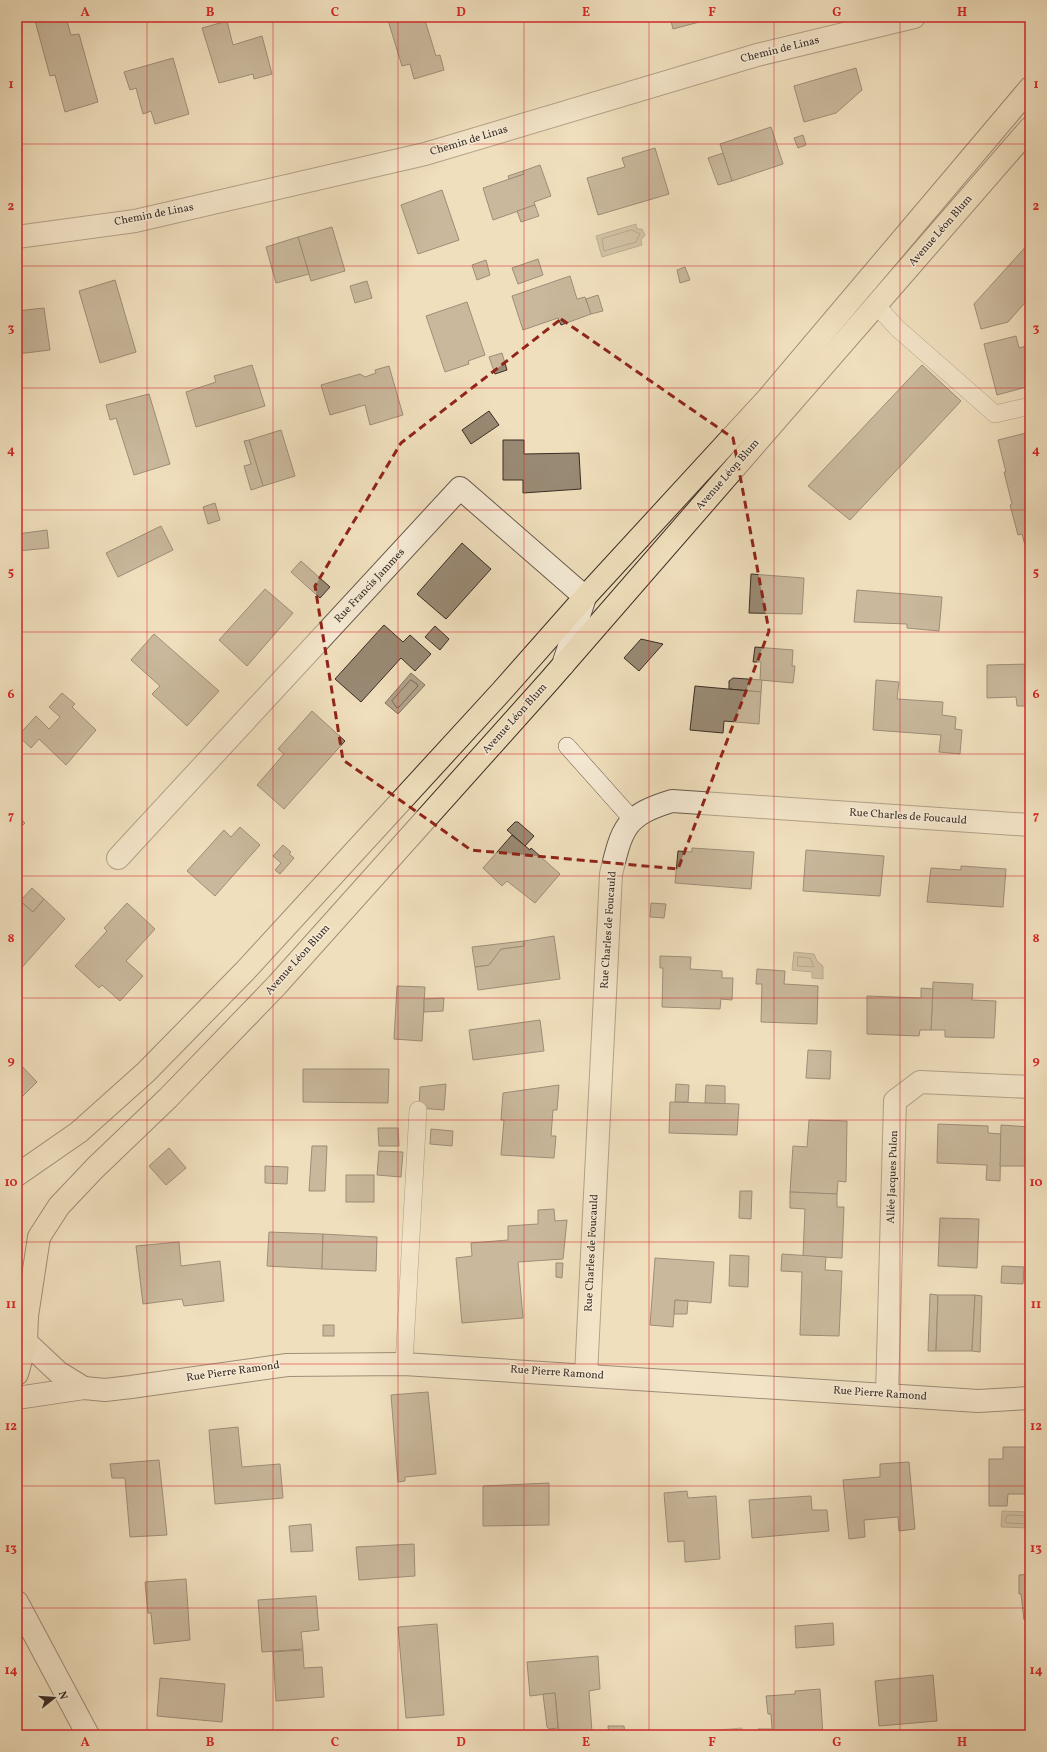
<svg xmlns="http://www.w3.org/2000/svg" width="1047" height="1752" viewBox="0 0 1047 1752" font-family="Vollkorn,serif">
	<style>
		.water { fill: #b2a289; stroke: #827361 }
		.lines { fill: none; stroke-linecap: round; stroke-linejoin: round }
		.shore { stroke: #766857; stroke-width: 1 }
		.building { fill: #998a74; stroke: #3b2d25 }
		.lane-casing { stroke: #685a4b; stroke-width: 18 }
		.street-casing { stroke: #685a4b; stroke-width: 24 }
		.secondary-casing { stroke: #3b2d25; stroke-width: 24 }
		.primary-casing { stroke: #3b2d25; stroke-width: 24 }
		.lane { stroke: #f5ead4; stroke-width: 17 }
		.street { stroke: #f5ead4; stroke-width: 22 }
		.secondary { stroke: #f5ead4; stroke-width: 22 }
		.primary { stroke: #f0dfbd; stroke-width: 22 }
		.marked { fill: none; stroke: #8f2418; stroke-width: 3; stroke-dasharray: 8 5; stroke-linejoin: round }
		.grid { fill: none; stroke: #d62828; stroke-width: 1; stroke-opacity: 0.55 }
		.labels { text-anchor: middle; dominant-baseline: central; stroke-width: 3; stroke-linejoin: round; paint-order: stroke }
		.street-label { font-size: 11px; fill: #3b2d25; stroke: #f5ead4 }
		.neatline { fill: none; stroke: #d62828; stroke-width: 1.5 }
		.grid-label { font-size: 13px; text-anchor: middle; font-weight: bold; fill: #d62828 }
	</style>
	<rect width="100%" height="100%" fill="#f0dfbd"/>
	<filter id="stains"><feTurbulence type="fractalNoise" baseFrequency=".005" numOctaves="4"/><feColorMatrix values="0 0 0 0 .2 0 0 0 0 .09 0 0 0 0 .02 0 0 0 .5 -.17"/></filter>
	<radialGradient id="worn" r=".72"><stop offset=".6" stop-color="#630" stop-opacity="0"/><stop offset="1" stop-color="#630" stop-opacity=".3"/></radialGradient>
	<g class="water">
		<path d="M636,224L637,229H642L645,235L641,240L642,245L602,257L596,236Z"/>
		<path d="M411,673L425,685L398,714L385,703Z"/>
		<path d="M794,952L814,954L817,961L823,966V979L812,978V972L792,970Z"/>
		<path d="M1002,1511L1030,1512V1528L1001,1527Z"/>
		<path d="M742,1728V1735H719L718,1730Z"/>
	</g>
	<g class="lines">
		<g class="shore">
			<path d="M632,230L640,234L636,242L604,251L602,239Z"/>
			<path d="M411,680L417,684L418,686L399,707L397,708L392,701Z"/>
			<path d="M798,957L810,958L814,967L798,966Z"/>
			<path d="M1030,1516L1007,1515L1005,1521L1007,1523L1030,1524"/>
		</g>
	</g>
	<g class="building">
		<path d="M34,17H66L71,35L79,34L98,102L65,112L55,75L50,76Z"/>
		<path d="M387,17H424L436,56L440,55L444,70L414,79L410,64L402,66Z"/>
		<path d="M670,17H718L673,29Z"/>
		<path d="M227,21L233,45L262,36L272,74L254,79L253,74L219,83L202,28Z"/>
		<path d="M173,58L189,114L155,124L151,111L143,114L136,88L130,90L124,72Z"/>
		<path d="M856,68L862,90L836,113L804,122L794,86Z"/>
		<path d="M771,127L783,164L732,181L720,144Z"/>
		<path d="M803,135L806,145L798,148L794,138Z"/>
		<path d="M655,148L669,194L598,215L587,178L625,167L622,158Z"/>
		<path d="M723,153L732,181L718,185L708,158Z"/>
		<path d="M540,165L551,196L534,202L535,205L493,220L483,188L524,174L523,171Z"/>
		<path d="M523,171L524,174L509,179L508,176Z"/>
		<path d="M442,190L459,240L418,254L401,205Z"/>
		<path d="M535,205L539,216L521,222L517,211Z"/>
		<path d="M332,227L345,271L311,281L298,237Z"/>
		<path d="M298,237L309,274L276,283L266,247Z"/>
		<path d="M1030,242V297L1008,322L981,329L974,304Z"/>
		<path d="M538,259L543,275L518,284L512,268Z"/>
		<path d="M486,260L490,275L477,280L472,265Z"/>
		<path d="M685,267L690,280L680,283L677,270Z"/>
		<path d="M570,276L577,299L585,297L591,314L561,325L558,318L523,330L512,296Z"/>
		<path d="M115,280L136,352L100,363L79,291Z"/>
		<path d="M367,281L372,298L355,303L350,286Z"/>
		<path d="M598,295L603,311L591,314L586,299Z"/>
		<path d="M467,302L485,355L468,361L469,364L445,372L426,316Z"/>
		<path d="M44,308L50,350L17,354V311Z"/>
		<path d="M1016,336L1019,348L1030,345V386L997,395L984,344Z"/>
		<path d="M502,353L507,370L495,374L489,357Z"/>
		<path d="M252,365L265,406L196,427L186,392L216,382L214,376Z"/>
		<path d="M922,365L961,401L850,520L808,486Z"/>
		<path d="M389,366L403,415L370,425L365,405L330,415L321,385L360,374L365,377L376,373L375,370Z"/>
		<path d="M149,394L170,464L134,475L116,418L110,420L106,405Z"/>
		<path d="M489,411L499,425L471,444L462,430Z"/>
		<path d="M281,430L295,476L263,486L249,440Z"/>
		<path d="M1030,432V564L1022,534L1018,535L1010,505L1012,504L1004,472H1006L998,440Z"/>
		<path d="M249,440L263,486L251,490L244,466L251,464L244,441Z"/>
		<path d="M503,440H524V454L579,453L581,489L523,493V480H503Z"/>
		<path d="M17,479L19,492L17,493Z"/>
		<path d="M19,492L22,519H17V493Z"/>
		<path d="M215,503L220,520L208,524L203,507Z"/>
		<path d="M161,526L173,550L118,577L106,553Z"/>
		<path d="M47,530L49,548L18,551L17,534Z"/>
		<path d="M462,543L491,569L446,619L417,594Z"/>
		<path d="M301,561L330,587L320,598L291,572Z"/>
		<path d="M751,574L804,578L802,614L749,613Z"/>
		<path d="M265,589L293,613L247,666L219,640Z"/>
		<path d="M857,590L942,597L939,631L907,628V624L854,622Z"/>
		<path d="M384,625L403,642L410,635L431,654L415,671L401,658L361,702L335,679Z"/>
		<path d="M435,626L449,639L440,650L425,637Z"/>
		<path d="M154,634L219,691L187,726L152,694L160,686L131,660Z"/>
		<path d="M641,639L663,644L639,671L624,658Z"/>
		<path d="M755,647L793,650L792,666H795L793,683L760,680L761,662H753Z"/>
		<path d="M1030,664V706H1017L1016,697L987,698V665Z"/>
		<path d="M733,678L762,680L761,692L729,689V681Z"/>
		<path d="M876,680L899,682L897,699L943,702L942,715L956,717L955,729L962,730L960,754L939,752L941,735L873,730Z"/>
		<path d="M695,686L761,692L759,724L724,721L723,733L690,730Z"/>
		<path d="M62,693L75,704L72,707L96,730L66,765L39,739L31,748L18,736L36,716L49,729L60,717L49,707Z"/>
		<path d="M312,711L345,741L284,809L257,785L284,754L278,749Z"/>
		<path d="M17,815L25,823L17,831Z"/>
		<path d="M515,822H518L534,836L525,846L507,830Z"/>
		<path d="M240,827L260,845L215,896L187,871L224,830L231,837Z"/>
		<path d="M512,835L530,850L531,848L560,874L535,903L507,881L502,886L483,868Z"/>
		<path d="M283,845L291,852L289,854L294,858L280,874L275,870L281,863L273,856Z"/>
		<path d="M692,848L754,852L751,889L675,883L678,851L692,852Z"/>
		<path d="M806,850L884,856L880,896L803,891Z"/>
		<path d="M961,866L1006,869L1003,907L927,902L931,868L961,870Z"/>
		<path d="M32,888L44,899L33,912L20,901Z"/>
		<path d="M44,899L65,919L17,973V904L20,901L33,912Z"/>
		<path d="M127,903L155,929L126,961L143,976L120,1001L102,985L99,988L75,966L107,931L104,928Z"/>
		<path d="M651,903L666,904L664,918L650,917Z"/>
		<path d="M554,936L560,979L478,990L475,967L489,965L501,949L524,946V941Z"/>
		<path d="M524,941V946L501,949L489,965L475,967L472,947Z"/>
		<path d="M660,956L691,957L690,969L722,971V978H733L732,1000L721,999L720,1009L662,1007L663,968H660Z"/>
		<path d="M757,969L785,971L784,984L818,986L817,1024L761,1022L762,984H756Z"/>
		<path d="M933,982L973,984L972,1000L996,1001L994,1038L945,1037V1030H931Z"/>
		<path d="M397,986L425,987L422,1041L394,1039Z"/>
		<path d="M921,988L933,989L931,1030H920L919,1036L867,1034V996L921,998Z"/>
		<path d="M444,998L443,1011L424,1012V999Z"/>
		<path d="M540,1020L544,1051L473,1060L469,1030Z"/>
		<path d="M808,1050L831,1051L830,1079L806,1078Z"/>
		<path d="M17,1061L37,1082L17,1102Z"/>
		<path d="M303,1069H389L388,1103L303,1102Z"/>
		<path d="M446,1084L444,1110L419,1108L420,1087Z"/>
		<path d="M676,1084L689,1085L688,1102H675Z"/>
		<path d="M559,1085L557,1110H553L551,1136H556L554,1158L501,1155L504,1120H501L503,1093Z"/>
		<path d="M706,1085L725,1086V1104L705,1103Z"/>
		<path d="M670,1102L739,1104L737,1135L669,1133Z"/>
		<path d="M809,1120L847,1121L846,1182L838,1181L837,1194L790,1192L793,1146L807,1147Z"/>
		<path d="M938,1124L988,1126V1133L1001,1134L1000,1181L986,1180L987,1165L937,1163Z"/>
		<path d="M1001,1125L1030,1127V1166H1000Z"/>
		<path d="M378,1128H398L399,1146H379Z"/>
		<path d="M431,1129L453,1131L452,1146L430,1144Z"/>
		<path d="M312,1146H327L325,1191H309Z"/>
		<path d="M169,1148L186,1168L166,1185L149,1166Z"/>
		<path d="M379,1151L403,1152L401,1177L377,1175Z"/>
		<path d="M265,1166L288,1167L287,1184L265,1183Z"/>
		<rect x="346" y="1175" width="28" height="27"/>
		<path d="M740,1191H752L751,1219L739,1218Z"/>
		<path d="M790,1192L837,1194V1207H844L842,1258L803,1256L805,1209L790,1208Z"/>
		<path d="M554,1209L555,1221L567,1220L563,1259L518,1262L523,1318L462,1323L456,1258L472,1256L471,1243L508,1240V1226L538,1224V1210Z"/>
		<path d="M940,1218L979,1219L977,1268L938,1266Z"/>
		<path d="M269,1232L323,1234L322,1269L267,1266Z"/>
		<path d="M323,1234L377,1237L376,1271L322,1269Z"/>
		<path d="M179,1242L181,1266L220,1261L224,1301L184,1306L182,1299L143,1304L136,1246Z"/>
		<path d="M782,1254L826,1257L825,1270L842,1271L839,1336L800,1335L802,1272L781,1271Z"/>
		<path d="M730,1255L749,1256L748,1287L729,1286Z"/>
		<path d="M655,1258L714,1262L711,1303L675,1300L673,1327L650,1325Z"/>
		<path d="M556,1263H563L562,1278L556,1277Z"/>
		<path d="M1002,1266L1024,1267L1023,1284L1001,1283Z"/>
		<path d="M930,1294L938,1295L936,1351H928Z"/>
		<path d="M938,1295H975L972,1351H936Z"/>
		<path d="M975,1295L982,1296L980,1352L972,1351Z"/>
		<path d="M675,1300L688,1301L687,1314H674Z"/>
		<rect x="323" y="1325" width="11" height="11"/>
		<path d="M428,1392L436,1474L405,1477V1481L398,1482L391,1395Z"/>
		<path d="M238,1427L242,1467L280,1464L283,1498L215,1504L209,1430Z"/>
		<path d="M1003,1447H1030V1494H1008L1007,1506H989V1459H1003Z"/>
		<path d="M159,1460L167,1535L130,1537L125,1478H112L110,1464Z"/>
		<path d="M909,1462L915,1529L899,1531L898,1517L864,1520L865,1537L849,1539L843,1480L880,1477V1464Z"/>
		<path d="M549,1483V1525L483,1526V1486Z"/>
		<path d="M687,1491L688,1498L716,1496L720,1559L685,1562L684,1541L668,1542L664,1493Z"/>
		<path d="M811,1496L812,1510H827L829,1531L752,1538L749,1500Z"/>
		<path d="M311,1524L313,1551L291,1552L289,1526Z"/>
		<path d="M414,1544L415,1576L359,1580L356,1547Z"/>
		<path d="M1030,1574V1619L1024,1620L1021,1594H1019V1575Z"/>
		<path d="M186,1579L190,1640L154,1644L151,1613H148L145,1582Z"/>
		<path d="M316,1596L319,1630L301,1632L303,1649L262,1652L258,1600Z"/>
		<path d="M833,1623L834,1645L796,1648L795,1626Z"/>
		<path d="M437,1624L444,1715L406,1718L398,1627Z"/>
		<path d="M303,1650L304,1668L322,1667L324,1697L276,1701L273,1652Z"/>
		<path d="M598,1656L600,1689L589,1691L592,1732L559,1735L555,1693L530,1696L527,1662Z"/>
		<path d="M933,1675L937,1721L879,1726L875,1681Z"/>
		<path d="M160,1678L225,1684L222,1722L157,1716Z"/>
		<path d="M820,1689L823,1735H759L758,1729H772L771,1714H768L766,1696L795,1694V1691Z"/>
		<path d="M555,1693L558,1728L549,1729L547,1727L543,1694Z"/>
		<path d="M608,1726H624L625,1735H609Z"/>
		<path d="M1001,1731V1735H971Z"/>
	</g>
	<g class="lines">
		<defs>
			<g id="lane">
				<path d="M876,305L897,328L995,414L1030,406"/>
				<path d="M567,746L632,819"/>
				<path d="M404,1364L418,1110"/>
			</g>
			<g id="street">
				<path d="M17,237L135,221L425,154L757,55L914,17"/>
				<path d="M118,858L460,488L585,597L563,665"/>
				<path d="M586,1375L611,874C622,828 625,815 672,801L1030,825"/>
				<path d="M887,1394L895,1101L920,1082L1030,1087"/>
			</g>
			<g id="secondary">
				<path d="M26,1342L58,1372L84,1388"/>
				<path d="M17,1398L84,1388L105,1390L131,1387L287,1365L404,1364L978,1401L1030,1398"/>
				<path d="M17,1602L88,1735"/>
			</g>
			<g id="primary">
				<path d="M17,1175L79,1132L146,1072L245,971L501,692L585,597L768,398L1030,88"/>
				<path d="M27,1316L39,1237L59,1206L95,1168L168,1098L277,985L550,680L1030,128"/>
				<path d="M17,1374L26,1342L27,1316L23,1301"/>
			</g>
		</defs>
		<use href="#lane" class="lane-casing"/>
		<use href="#street" class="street-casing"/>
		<use href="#secondary" class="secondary-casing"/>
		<use href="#primary" class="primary-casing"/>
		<use href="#lane" class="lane"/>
		<use href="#street" class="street"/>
		<use href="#secondary" class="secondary"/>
		<use href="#primary" class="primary"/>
	</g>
	<path d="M0 0H1047V1752H0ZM561,319L733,438L769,631L678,869L471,850L343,760L315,586L401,443Z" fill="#f0dfbd" fill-opacity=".55" fill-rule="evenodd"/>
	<path class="marked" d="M561,319L733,438L769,631L678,869L471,850L343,760L315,586L401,443Z"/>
	<path class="grid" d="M147,17V1735M273,17V1735M398,17V1735M524,17V1735M649,17V1735M774,17V1735M900,17V1735M17,144H1030M17,266H1030M17,388H1030M17,510H1030M17,632H1030M17,754H1030M17,876H1030M17,998H1030M17,1120H1030M17,1242H1030M17,1364H1030M17,1486H1030M17,1608H1030"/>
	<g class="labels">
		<g class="street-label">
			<text transform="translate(780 50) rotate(-14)">Chemin de Linas</text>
			<text transform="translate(469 141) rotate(-17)">Chemin de Linas</text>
			<text transform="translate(154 215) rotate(-11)">Chemin de Linas</text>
			<text transform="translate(941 231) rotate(-49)">Avenue Léon Blum</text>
			<text transform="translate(728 475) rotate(-49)">Avenue Léon Blum</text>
			<text transform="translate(370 586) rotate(-47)">Rue Francis Jammes</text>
			<text transform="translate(515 719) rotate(-48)">Avenue Léon Blum</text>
			<text transform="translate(908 817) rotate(4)">Rue Charles de Foucauld</text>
			<text transform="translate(609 930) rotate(-86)">Rue Charles de Foucauld</text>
			<text transform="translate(298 960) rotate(-48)">Avenue Léon Blum</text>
			<text transform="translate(893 1177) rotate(-88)">Allée Jacques Pulon</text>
			<text transform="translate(592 1253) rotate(-87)">Rue Charles de Foucauld</text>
			<text transform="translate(233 1372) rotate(-8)">Rue Pierre Ramond</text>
			<text transform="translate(557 1373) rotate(4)">Rue Pierre Ramond</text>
			<text transform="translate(880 1394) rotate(4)">Rue Pierre Ramond</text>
		</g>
	</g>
	<rect width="1047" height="1752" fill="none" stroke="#f0dfbd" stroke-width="44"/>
	<g transform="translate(54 1698) rotate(73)" stroke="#f5ead4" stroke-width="3" paint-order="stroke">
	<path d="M0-3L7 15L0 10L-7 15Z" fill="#3b2d25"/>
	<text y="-6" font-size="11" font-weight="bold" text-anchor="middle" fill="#3b2d25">N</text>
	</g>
	<rect x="22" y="22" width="1003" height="1708" class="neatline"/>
	<g class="grid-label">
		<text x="85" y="16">A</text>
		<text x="210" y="16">B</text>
		<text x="335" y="16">C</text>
		<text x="461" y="16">D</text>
		<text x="586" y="16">E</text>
		<text x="712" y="16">F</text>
		<text x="837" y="16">G</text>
		<text x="962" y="16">H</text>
		<text x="11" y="88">1</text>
		<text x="1036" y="88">1</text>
		<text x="11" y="210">2</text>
		<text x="1036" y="210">2</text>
		<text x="11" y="332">3</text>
		<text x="1036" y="332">3</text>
		<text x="11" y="454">4</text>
		<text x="1036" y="454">4</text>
		<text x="11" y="576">5</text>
		<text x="1036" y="576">5</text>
		<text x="11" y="698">6</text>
		<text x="1036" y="698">6</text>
		<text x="11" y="820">7</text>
		<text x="1036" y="820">7</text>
		<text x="11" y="942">8</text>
		<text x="1036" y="942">8</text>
		<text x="11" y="1064">9</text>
		<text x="1036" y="1064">9</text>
		<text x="11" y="1186">10</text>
		<text x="1036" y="1186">10</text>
		<text x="11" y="1308">11</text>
		<text x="1036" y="1308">11</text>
		<text x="11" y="1430">12</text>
		<text x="1036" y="1430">12</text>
		<text x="11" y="1552">13</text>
		<text x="1036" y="1552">13</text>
		<text x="11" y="1674">14</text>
		<text x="1036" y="1674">14</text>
		<text x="85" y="1746">A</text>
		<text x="210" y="1746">B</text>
		<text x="335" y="1746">C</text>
		<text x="461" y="1746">D</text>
		<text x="586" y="1746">E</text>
		<text x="712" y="1746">F</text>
		<text x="837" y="1746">G</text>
		<text x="962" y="1746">H</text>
	</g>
	<rect width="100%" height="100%" filter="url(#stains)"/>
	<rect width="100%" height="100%" fill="url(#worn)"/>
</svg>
